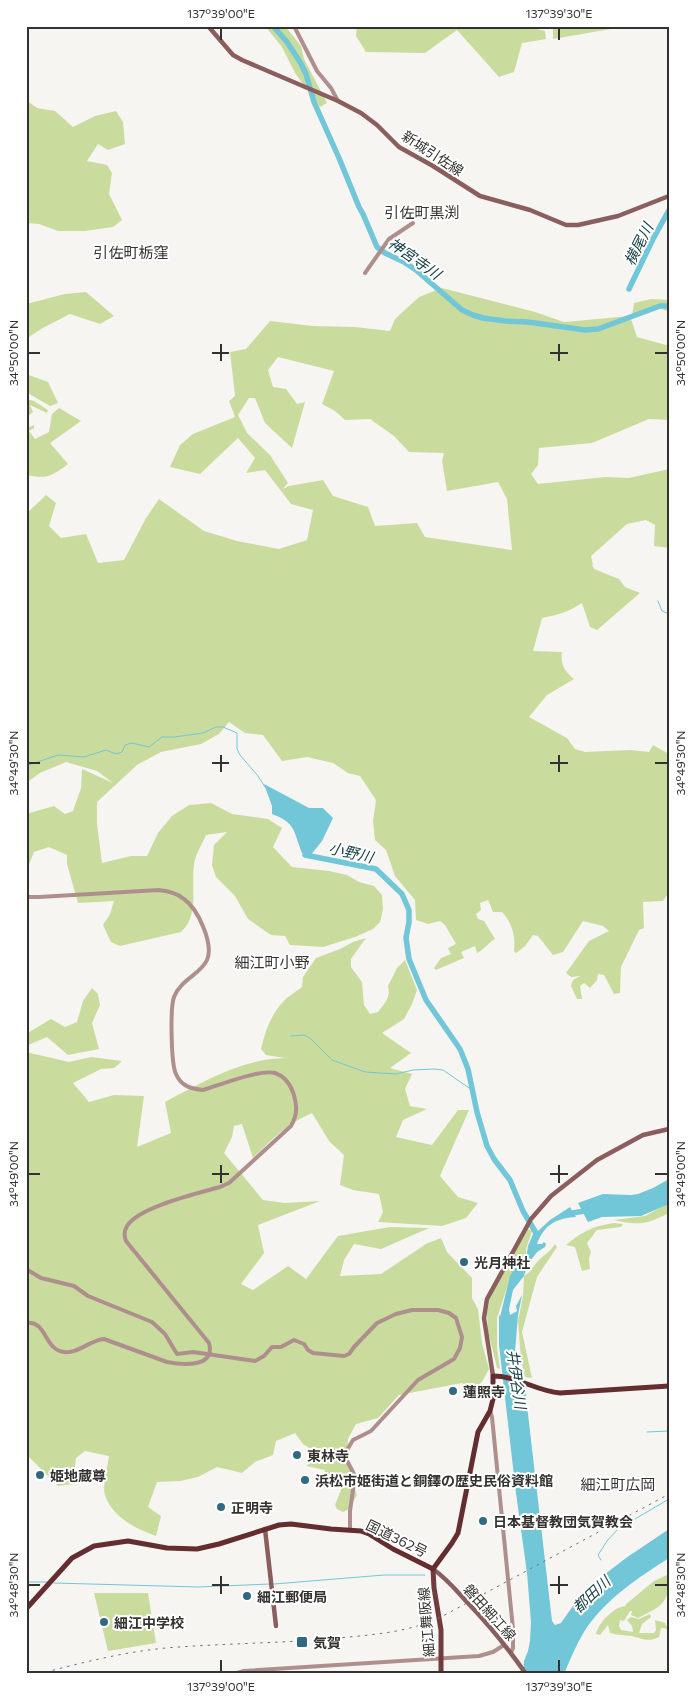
<svg xmlns="http://www.w3.org/2000/svg" width="695" height="1700" viewBox="0 0 695 1700" font-family="Commissioner,'Noto Sans JP',sans-serif">
	<style>
		.green { fill: #c9dc9d; fill-rule: evenodd }
		.water { fill: #71c7d7 }
		.lines { fill: none; stroke-linecap: round; stroke-linejoin: round }
		.stream { stroke: #71c7d7; stroke-width: 1 }
		.river { stroke: #71c7d7; stroke-width: 5.5 }
		.tertiary { stroke: #af8f8e; stroke-width: 4 }
		.secondary { stroke: #8b5e5e; stroke-width: 4.5 }
		.primary { stroke: #703c3d; stroke-width: 5 }
		.trunk { stroke: #642d2f; stroke-width: 5 }
		.rail { stroke: #737170; stroke-width: 1; stroke-dasharray: 2.5 5; stroke-linecap: butt }
		.ticks { fill: none; stroke: #333231; stroke-width: 2 }
		.poi-dot { fill: #316983; stroke: #fff; stroke-width: 2 }
		.labels { text-anchor: middle; dominant-baseline: central; stroke-width: 4; stroke-linejoin: round; paint-order: stroke }
		.street-label { font-size: 14px; fill: #333231; stroke: #fff }
		.poi-label { font-size: 14px; font-weight: bold; fill: #333231; stroke: #fff; text-anchor: start }
		.neighbourhood-label { font-size: 15px; fill: #333231; stroke: #fff }
		.water-label { font-size: 15px; font-style: italic; fill: #194249; stroke: #fff }
		.neatline { fill: none; stroke: #333231; stroke-width: 2 }
		.ticks-label { font-size: 12px; text-anchor: middle; fill: #333231 }
	</style>
	<rect width="100%" height="100%" fill="#f7f5f2"/>
	<g class="green">
		<path d="M265,26H285L301,46L304,59L327,103L320,107L295,73L282,47Z"/>
		<path d="M357,26H524L545,31L546,39L522,43L514,72L499,77L457,30L425,53L366,52L356,36Z"/>
		<path d="M553,26H628L553,39Z"/>
		<path d="M26,100L37,108L55,111L73,127L95,116L116,111L123,122L125,144L108,150L98,144L87,161L107,165L112,173L109,194L122,220L113,227L85,231H58L39,224L26,223Z"/>
		<path d="M442,288L535,312L564,322L630,316L637,337L666,345L669,344V420L649,419L592,443L539,448L538,465L531,474L538,484L605,477L629,478L669,469V548L654,546L655,525L646,520L627,524L591,556L593,565H592L594,569L619,579L625,587L640,593L597,630L590,627L582,603C569,612 557,615 542,618L533,651L562,652C560,664 565,672 574,679L547,695L529,717L567,738L575,749L585,752L630,750L649,752L653,745L669,754V892L663,901L643,902L644,928L639,930L621,967L620,993L614,994L604,975L598,974L597,980L590,988L584,983L580,986L582,999H577L571,986L573,980L580,976L571,977L566,973L589,941L609,931L603,926L583,921L563,952L553,955L538,936L533,935L525,946L516,953L514,951C516,938 512,922 502,912H493L488,900L480,903L481,910L476,914L478,919L484,921L495,939C488,943 485,949 477,953L475,946L461,952L464,958L436,970L434,968L441,958L451,954L448,948L456,944L445,925L440,921L428,924L416,920L415,900L395,876L386,850L375,840L373,821L376,800L360,776L348,773L333,763L307,757L282,761L263,735L245,733L229,722L219,734L201,744L161,752L137,765L97,802V824L102,863L131,856H147L158,833L172,816L189,805L211,803L232,814L268,819L282,828L273,847L292,867L329,871L347,875L359,882L374,886L382,895L383,910L380,922L373,929L355,937L323,947L290,945L285,936L271,935L248,919L235,896L216,877L212,865L214,845L227,832L206,835C203,842 199,849 196,856C188,881 202,913 181,932L120,946L111,942L103,925L110,914L114,901L78,903L67,864V855L49,847L34,852L26,872V830L28,829L26,814L54,806L65,814L73,811L81,788L82,769L113,783L97,771L66,762L40,773L26,783V514L46,495L56,503L49,526L61,538L86,534L98,563L124,560L146,518L159,499L204,531L237,541L279,549L307,540L313,510L291,504L265,470L246,473L255,458L238,438L200,474L170,467L180,445L193,434L235,417L229,401L235,396L230,352L246,349L270,321L313,326L355,327L390,331L395,319L419,297ZM278,357L334,371L322,404L335,411L345,420L370,419L394,436L409,452L444,453L442,461L447,491L498,482L507,499L512,550L425,537L417,523L375,526L368,507L333,496L323,480L289,486L283,489L288,483L270,455L247,433L238,415L249,398H255L265,423L292,448L305,402L297,404L286,389L273,387L268,370Z"/>
		<path d="M86,292L114,316L100,324L70,314L41,329L26,339V304L65,294Z"/>
		<path d="M651,299L669,300V312L655,306L632,316L634,303Z"/>
		<path d="M26,374L48,382L58,403L50,406L26,392Z"/>
		<path d="M26,399L34,401L48,410L47,413L30,405L33,412L26,418Z"/>
		<path d="M59,408L81,421L50,443L68,464C51,477 47,479 26,475V425L30,427L34,425V428L29,431L35,439L49,432L52,414Z"/>
		<path d="M366,938L351,959V967L362,982L364,1005L370,1014L378,1012C385,1003 391,997 388,986L397,968L405,960L417,990L412,1004L404,1019L382,1033L411,1053L390,1068L412,1074L405,1089L410,1106L427,1109L403,1120L396,1137L432,1145L458,1110H469L440,1176L458,1197L478,1203L466,1218L442,1226L378,1222L383,1212L379,1194L353,1190L340,1185L344,1155L329,1141L312,1113C287,1124 272,1139 253,1158L242,1124L234,1126L232,1137L224,1153L263,1200L285,1203L320,1201L258,1225L264,1253L241,1284L253,1290L288,1266L306,1279L338,1236L390,1227L429,1228L381,1249L354,1244L344,1260L340,1276L381,1274L426,1244L441,1238L447,1252L472,1278V1298L478,1309L482,1343L489,1369L482,1382L472,1390L462,1383L399,1395L378,1418L356,1424L348,1439L347,1456L349,1465L353,1472L352,1483L357,1495L349,1509L343,1512L337,1509L335,1505L341,1490L340,1480L324,1481L325,1470L306,1466L315,1460L314,1451L303,1444L295,1433L276,1441L273,1455L255,1462L242,1473L217,1467L198,1477L180,1481L157,1482L148,1507L161,1516L156,1536C136,1529 112,1517 105,1495C102,1487 108,1465 109,1456L85,1451L76,1458L73,1484L58,1486L29,1457L26,1458V1052L69,1062L91,1057L122,1061L114,1068L101,1069L73,1083L89,1102L114,1095L144,1096L137,1147L171,1133L165,1102C203,1082 241,1059 285,1058L266,1055L261,1049C265,1032 270,1016 283,1002C288,996 296,992 302,987L303,977L316,958L340,949L353,942Z"/>
		<path d="M92,988L98,994L100,1005L92,1023L99,1049L68,1055L47,1037L26,1046V1034L51,1019L65,1027L77,1022L83,1001Z"/>
		<path d="M669,1203V1213C647,1224 639,1226 614,1220L645,1216Z"/>
		<path d="M615,1223L623,1224L621,1227L597,1230L587,1243L591,1252L589,1258L590,1269L582,1271L575,1247L566,1245C583,1231 593,1226 615,1223Z"/>
		<path d="M528,1229L532,1231L526,1249V1258L517,1263L510,1278L497,1318V1347L500,1369L497,1368L488,1331L487,1313L490,1296Z"/>
		<path d="M555,1244L557,1247L537,1277L522,1332L532,1378L525,1377L521,1360L518,1321L523,1296L524,1276C531,1272 534,1265 539,1260C545,1254 550,1252 555,1244Z"/>
		<path d="M669,1574C669,1603 664,1605 638,1618L631,1615L632,1611H630L624,1621L620,1620L619,1626L621,1630L633,1632L632,1626L627,1620L631,1617L639,1619L650,1614L651,1617L642,1624L639,1633H654L656,1630L655,1620L665,1623L669,1632L665,1628H661L659,1637C648,1643 642,1638 631,1636C624,1635 617,1635 610,1633L608,1625L600,1635L596,1634C598,1623 615,1606 626,1606L625,1605L654,1581Z"/>
		<path d="M94,1593H148L156,1643L108,1651Z"/>
	</g>
	<g class="water">
		<path d="M264,784L309,808H323L333,818L322,841L310,856L302,853C293,830 296,823 272,814V806Z"/>
		<path d="M669,1179V1204L641,1216L602,1217L588,1222L578,1203L603,1194L631,1195L638,1194L653,1188Z"/>
		<path d="M570,1207L576,1217C556,1218 544,1225 537,1244H542L544,1242L546,1244L545,1247L537,1252L528,1264L524,1276L513,1290L509,1309L510,1315L517,1311L516,1306L522,1295L518,1315L515,1352L514,1355L512,1353C507,1366 510,1375 514,1388H517L519,1376L523,1371L552,1621L555,1625L561,1623L575,1603L596,1581L626,1558L669,1529V1558C638,1578 604,1600 584,1632C576,1645 570,1660 564,1674H523L524,1661L528,1651L530,1641L531,1622L527,1573L515,1486L516,1476H514L499,1345V1314L500,1317L510,1276L519,1261L526,1259L528,1246L534,1232H537L550,1220Z"/>
	</g>
	<g class="lines">
		<g class="stream">
			<path d="M658,601L662,611L669,614"/>
			<path d="M26,766L58,755L84,757L106,750L116,754L122,752L125,745L132,743L149,747L162,737H174L203,733L216,727H223L237,733V749L240,755L258,776L267,790"/>
			<path d="M291,1036L304,1035L310,1038L332,1060L365,1072L396,1074L413,1070L434,1069L443,1070L472,1090"/>
			<path d="M647,1432L669,1431"/>
			<path d="M601,1560L598,1555L607,1541L618,1529L669,1499"/>
			<path d="M26,1582H47"/>
			<path d="M54,1583L198,1587L270,1584"/>
			<path d="M274,1584L384,1575H425"/>
		</g>
		<g class="river">
			<path d="M273,26L287,42L300,62L306,74L314,102L339,158L359,207L363,214L377,247L385,253L404,262L416,270L462,310L473,315L483,318L505,321L528,322L585,330L598,329L660,306H669"/>
			<path d="M629,289L653,239L669,210"/>
			<path d="M306,853L305,855L376,869L402,894L409,910V922L406,938L409,959L426,1000L460,1049L468,1069L477,1112L487,1146L494,1159L510,1180L523,1211L536,1233L535,1239"/>
			<path d="M567,1214L590,1210"/>
		</g>
		<g class="tertiary">
			<path d="M294,26L317,71L331,88L338,101"/>
			<path d="M365,273L389,239L413,223"/>
			<path d="M26,897H39L159,890C168,891 177,893 184,899C198,909 214,944 207,960C201,974 181,979 174,997C170,1008 171,1064 176,1074C181,1086 191,1089 203,1090C220,1085 260,1069 275,1073C284,1076 290,1084 293,1092C297,1105 298,1114 291,1126L229,1183L220,1187C199,1193 138,1207 127,1226C124,1231 124,1236 126,1241L209,1343C216,1368 182,1365 167,1362L104,1339C90,1340 78,1354 64,1352C44,1350 47,1320 26,1323"/>
			<path d="M26,1269L41,1278L74,1286L88,1296L152,1322L165,1334L177,1354L193,1352L255,1361L264,1356L272,1347H281L294,1340L304,1344L308,1350L313,1353L344,1356L349,1354L354,1347L377,1323L396,1314L412,1310H438L449,1313L456,1318L462,1337L460,1348L454,1359L418,1380L371,1431L353,1440L344,1455L355,1476L350,1511V1530"/>
			<path d="M490,1411L492,1417L513,1629V1648L511,1653"/>
			<path d="M233,1674L244,1671L479,1656L493,1652L504,1645"/>
		</g>
		<g class="secondary">
			<path d="M208,26L233,55L242,60L338,101L361,113L377,125L399,147L433,166L480,196L530,210L566,225H578L618,216L669,196"/>
			<path d="M493,1376L484,1318L487,1299L531,1219L551,1196L597,1160L643,1135L669,1129"/>
			<path d="M265,1529L276,1626"/>
			<path d="M433,1569C446,1578 456,1590 466,1601C488,1624 508,1648 526,1674"/>
		</g>
		<path class="primary" d="M433,1569L434,1588L441,1630V1674"/>
		<path class="trunk" d="M26,1609L72,1558L94,1546L128,1541L167,1548L197,1549L219,1544L279,1525L291,1524L331,1529L361,1531L369,1534L393,1549L433,1569L452,1543L458,1533L478,1432L490,1411L493,1399V1376C517,1376 536,1391 560,1393L669,1386"/>
		<path class="rail" d="M38,1674C85,1662 130,1650 179,1647C236,1643 292,1643 349,1637C381,1634 411,1631 441,1617L669,1494"/>
	</g>
	<path class="ticks" d="M221,28V40M559,28V40M221,344V361M559,344V361M28,353H40M212,353H229M550,353H568M655,353H668M221,755V772M559,755V772M28,763H40M212,763H229M550,763H568M655,763H668M221,1165V1183M559,1165V1183M28,1174H40M212,1174H229M550,1174H568M655,1174H668M221,1576V1594M559,1576V1594M28,1585H40M212,1585H229M550,1585H568M655,1585H668M221,1660V1672M559,1660V1672"/>
	<g class="poi-dot">
		<circle cx="464" cy="1262" r="5"/>
		<circle cx="453" cy="1391" r="5"/>
		<circle cx="297" cy="1455" r="5"/>
		<circle cx="40" cy="1475" r="5"/>
		<circle cx="305" cy="1480" r="5"/>
		<circle cx="221" cy="1507" r="5"/>
		<circle cx="483" cy="1521" r="5"/>
		<circle cx="247" cy="1596" r="5"/>
		<circle cx="104" cy="1622" r="5"/>
		<rect x="296" y="1636" width="12" height="12" rx="2.5"/>
	</g>
	<g class="labels">
		<g class="street-label">
			<text transform="translate(433 153) rotate(33)">新城引佐線</text>
			<text transform="translate(397 1538) rotate(26)">国道362号</text>
			<text transform="translate(490 1612) rotate(48)">磐田細江線</text>
			<text transform="translate(426 1622) rotate(-95)">細江舞阪線</text>
		</g>
		<g class="poi-label">
			<text x="474" y="1262">光月神社</text>
			<text x="463" y="1391">蓮照寺</text>
			<text x="307" y="1455">東林寺</text>
			<text x="50" y="1475">姫地蔵尊</text>
			<text x="315" y="1480">浜松市姫街道と銅鐸の歴史民俗資料館</text>
			<text x="231" y="1507">正明寺</text>
			<text x="493" y="1521">日本基督教団気賀教会</text>
			<text x="257" y="1596">細江郵便局</text>
			<text x="114" y="1622">細江中学校</text>
			<text x="313" y="1642">気賀</text>
		</g>
		<g class="neighbourhood-label">
			<text x="422" y="212">引佐町黒渕</text>
			<text x="131" y="252">引佐町栃窪</text>
			<text x="272" y="962">細江町小野</text>
			<text x="618" y="1484">細江町広岡</text>
		</g>
		<g class="water-label">
			<text transform="translate(638 244) rotate(-63)">横尾川</text>
			<text transform="translate(415 258) rotate(35)">神宮寺川</text>
			<text transform="translate(351 852) rotate(13)">小野川</text>
			<text transform="translate(517 1379) rotate(82)">井伊谷川</text>
			<text transform="translate(591 1594) rotate(-43)">都田川</text>
		</g>
	</g>
	<rect width="695" height="1700" fill="none" stroke="#ffffff" stroke-width="55"/>
	<rect x="28" y="28" width="640" height="1644" class="neatline"/>
	<g class="ticks-label">
		<text x="221" y="18">137°39'00"E</text>
		<text x="559" y="18">137°39'30"E</text>
		<text transform="translate(14 353) rotate(-90)" y="4">34°50'00"N</text>
		<text transform="translate(681 353) rotate(-90)" y="4">34°50'00"N</text>
		<text transform="translate(14 763) rotate(-90)" y="4">34°49'30"N</text>
		<text transform="translate(681 763) rotate(-90)" y="4">34°49'30"N</text>
		<text transform="translate(14 1174) rotate(-90)" y="4">34°49'00"N</text>
		<text transform="translate(681 1174) rotate(-90)" y="4">34°49'00"N</text>
		<text transform="translate(14 1585) rotate(-90)" y="4">34°48'30"N</text>
		<text transform="translate(681 1585) rotate(-90)" y="4">34°48'30"N</text>
		<text x="221" y="1691">137°39'00"E</text>
		<text x="559" y="1691">137°39'30"E</text>
	</g>
</svg>
